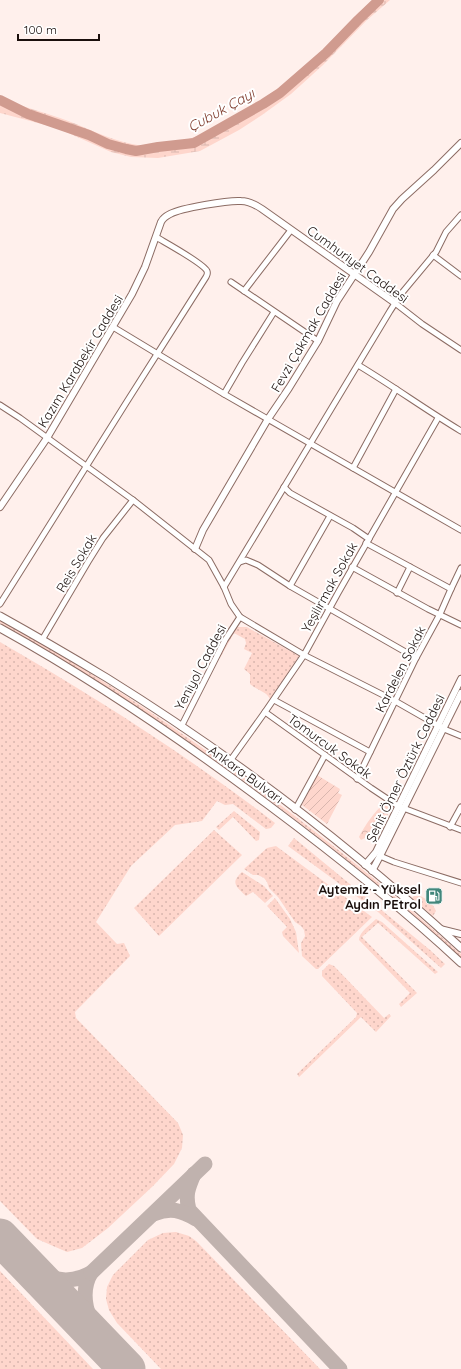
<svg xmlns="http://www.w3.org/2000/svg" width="461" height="1369" viewBox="0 0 461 1369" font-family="Quicksand,sans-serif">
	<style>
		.grass { fill: url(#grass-dots) }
		.forest { fill: url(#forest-crowns) }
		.wetland { fill: url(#wetland-marsh) }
		.garden { fill: url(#garden-furrows) }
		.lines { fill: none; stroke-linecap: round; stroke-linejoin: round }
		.river { stroke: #d09b8f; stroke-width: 10 }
		.taxiway { stroke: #c0b2ae; stroke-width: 15 }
		.runway { stroke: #c0b2ae; stroke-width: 37 }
		.minor-casing { stroke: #8c6c64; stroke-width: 7 }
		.tertiary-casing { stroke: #8c6c64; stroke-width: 8 }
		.secondary-casing { stroke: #8c6c64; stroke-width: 9 }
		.minor { stroke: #fff; stroke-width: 5 }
		.tertiary { stroke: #fff; stroke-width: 6 }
		.secondary { stroke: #fff; stroke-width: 7 }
		.labels { text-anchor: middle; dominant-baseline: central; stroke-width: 4; stroke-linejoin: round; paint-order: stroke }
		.street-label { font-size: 13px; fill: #1a0f0c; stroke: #fff }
		.poi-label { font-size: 13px; font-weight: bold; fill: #1a0f0c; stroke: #fff; text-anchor: end }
		.water-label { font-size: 14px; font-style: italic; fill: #7f3c2d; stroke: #fff }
	</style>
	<defs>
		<pattern id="grass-dots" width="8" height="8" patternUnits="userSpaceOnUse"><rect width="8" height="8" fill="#fed6cc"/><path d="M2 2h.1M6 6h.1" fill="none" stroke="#d9b6ae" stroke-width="1.8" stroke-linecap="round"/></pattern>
		<pattern id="forest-crowns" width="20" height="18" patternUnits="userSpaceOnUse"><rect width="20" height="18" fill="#fed6cc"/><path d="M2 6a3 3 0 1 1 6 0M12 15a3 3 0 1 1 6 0" fill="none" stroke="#d9b6ae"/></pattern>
		<pattern id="wetland-marsh" width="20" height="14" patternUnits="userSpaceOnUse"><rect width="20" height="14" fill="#fed6cc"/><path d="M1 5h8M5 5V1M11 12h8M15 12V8" fill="none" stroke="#d9b6ae"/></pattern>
		<pattern id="garden-furrows" width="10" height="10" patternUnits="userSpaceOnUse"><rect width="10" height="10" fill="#fed6cc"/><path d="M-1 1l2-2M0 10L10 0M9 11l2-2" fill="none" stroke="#d9b6ae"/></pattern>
	</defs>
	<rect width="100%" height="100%" fill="#fff0ec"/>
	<g class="grass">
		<path d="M0,620C95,673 185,733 271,798C335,846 397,896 456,950L461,954V958C420,919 376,883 332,848C227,765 117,689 0,623Z"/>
		<path d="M238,627H247L252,630L299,656L270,699C266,691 256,690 250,684V674L244,669L252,653L244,649L246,643L245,639L234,633L220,658L218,657L233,630Z"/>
		<path d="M0,642C95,697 188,756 275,823L271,828L266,829L233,804L225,805L217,801L202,821L175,825L131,866L96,922L117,944L124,943L130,956L75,1012L76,1018L178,1123L183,1135L182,1148L174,1164L153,1186L108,1228L82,1248L67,1252L37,1239L0,1201Z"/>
		<path d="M234,811L260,832L259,840L256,841L233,817L219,830L216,827Z"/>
		<path d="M214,830L242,855L159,936L134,908Z"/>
		<path d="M294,838L430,950L445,964L441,968L378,912L288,846Z"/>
		<path d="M276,846L372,917L318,969H316L302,956L301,943L305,936L304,930L301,926L295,922L278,897L269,888L267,882L264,878L258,875H253L244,869L267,848Z"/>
		<path d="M242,872L264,886L273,896L265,903L253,892L246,896C236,886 230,883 242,872Z"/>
		<path d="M414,896C422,894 433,903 436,911L433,916L412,898Z"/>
		<path d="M275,898L290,919L296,932L299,953L283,936L282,932L287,927L267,906Z"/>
		<path d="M376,919L382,922L438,972L435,974L378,923L362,937L417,993L401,1007L399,1004L410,993L359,940C359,932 370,925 376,919Z"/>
		<path d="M329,964L334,966L384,1018L389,1014L391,1016L376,1032L361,1017L299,1077L297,1074L356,1017L357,1013L322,976V971Z"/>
		<path d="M176,1232L189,1236L196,1241L320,1369H161L117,1323L109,1310L106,1299L107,1287L113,1275L148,1240L163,1233Z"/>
		<path d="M0,1271L93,1369H0Z"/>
	</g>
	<path class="forest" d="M387,802L393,806C387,812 386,822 380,828C378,830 376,830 374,831C372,833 374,838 374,840L369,842L365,838L361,840L359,837C364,827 377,807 387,802Z"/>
	<path class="wetland" d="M373,0H390L367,20L323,65L291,94L262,115L239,130L200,151L158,158L131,157L111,152L57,128L0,113V97C19,106 40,111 60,118C84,126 107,139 132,144C154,149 179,143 200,135L255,105L287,84L341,33L356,15Z"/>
	<path class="garden" d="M317,775L340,789L338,793L342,795L327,824L302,805Z"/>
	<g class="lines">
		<path class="river" d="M0,100L28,114L89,135L108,144L126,149L136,151L158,147L194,143L263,104L280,93L326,53L358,20L379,0"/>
		<g class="taxiway">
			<path d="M194,1174C188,1188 185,1195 189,1210L340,1369"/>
			<path d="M154,1214C170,1207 181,1210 196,1219"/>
			<path d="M25,1263C49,1278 64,1287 91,1273C78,1295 89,1319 99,1340"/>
			<path d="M91,1273L205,1164"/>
		</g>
		<path class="runway" d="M0,1237L127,1369"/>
		<defs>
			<g id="minor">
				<path d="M433,255L461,276"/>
				<path d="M231,282L318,341"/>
				<path d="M244,291L291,230"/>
				<path d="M395,303L422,324L461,350"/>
				<path d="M113,327L224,394L461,530"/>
				<path d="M358,365C393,386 426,410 461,431"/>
				<path d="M224,394L242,363L274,312"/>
				<path d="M0,405L20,418L133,500L209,560L224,587L231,604L240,617L304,655L395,701L444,729L461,736"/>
				<path d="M353,468L396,389"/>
				<path d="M284,487L290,493L353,528L369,539"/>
				<path d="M366,543L451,589"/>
				<path d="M240,562L246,560L258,565L290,586L416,658"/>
				<path d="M352,567L428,609L461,625"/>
				<path d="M290,586L330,516"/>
				<path d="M224,587L390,311L401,294L436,252L446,232L461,215"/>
				<path d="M397,593L410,567"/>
				<path d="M0,604L126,403L206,277C207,275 208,274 207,271C203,263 166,243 156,237"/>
				<path d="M42,640L88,562L103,538L133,500"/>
				<path d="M274,700L370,752"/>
				<path d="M265,712L371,788L398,806L461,830"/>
				<path d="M181,727L225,640L240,617"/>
				<path d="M230,761L265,712L304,655L338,593L438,418"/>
				<path d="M357,779L416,658L440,614L451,589L461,568"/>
				<path d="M295,810L325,755"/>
				<path d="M450,827L461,807"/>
				<path d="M380,856L394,862L461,883"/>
			</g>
			<g id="tertiary">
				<path d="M0,507L47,438L132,294L145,267L161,222C163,218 166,216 170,214C181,208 229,200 241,201C249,201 256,205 262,209L395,303"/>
				<path d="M195,549L203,530L268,419L289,388L318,341L337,301L369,252L393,209L402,199L434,170L461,143"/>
				<path d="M365,865L376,852L461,679"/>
				<path d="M372,871L380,856L461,693"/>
				<path d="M440,929L461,934"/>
			</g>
			<g id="secondary">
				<path d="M0,616C36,636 72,657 107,678C231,755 354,849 461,948"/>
				<path d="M0,628C94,680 182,740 267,804C334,854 400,906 461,963"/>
			</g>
		</defs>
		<use href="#minor" class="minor-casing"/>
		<use href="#tertiary" class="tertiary-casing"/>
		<use href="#secondary" class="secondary-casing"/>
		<use href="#minor" class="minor"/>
		<use href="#tertiary" class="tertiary"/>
		<use href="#secondary" class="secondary"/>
	</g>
	<defs>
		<symbol id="fuel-square" viewBox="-11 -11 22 22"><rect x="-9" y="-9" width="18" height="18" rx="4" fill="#42877c" stroke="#fff"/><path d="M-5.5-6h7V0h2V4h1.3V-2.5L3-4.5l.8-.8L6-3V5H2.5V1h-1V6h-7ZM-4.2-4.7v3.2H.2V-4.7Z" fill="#fff"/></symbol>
	</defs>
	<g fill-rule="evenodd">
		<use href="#fuel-square" x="424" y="886" width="20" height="20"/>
	</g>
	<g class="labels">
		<g class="street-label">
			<text transform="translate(358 264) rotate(36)">Cumhuriyet Caddesi</text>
			<text transform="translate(308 332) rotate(-60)">Fevzi Çakmak Caddesi</text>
			<text transform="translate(80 361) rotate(-59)">Kazım Karabekir Caddesi</text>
			<text transform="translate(76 563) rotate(-59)">Reis Sokak</text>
			<text transform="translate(329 587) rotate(-61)">Yeşilırmak Sokak</text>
			<text transform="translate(200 667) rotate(-62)">Yeniyol Caddesi</text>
			<text transform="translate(400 669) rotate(-63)">Kardelen Sokak</text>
			<text transform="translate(330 746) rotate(36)">Tomurcuk Sokak</text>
			<text transform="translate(405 768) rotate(-64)">Şehit Ömer Öztürk Caddesi</text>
			<text transform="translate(246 774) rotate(36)">Ankara Bulvarı</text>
		</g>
		<g class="poi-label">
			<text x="421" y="889">Aytemiz - Yüksel<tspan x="421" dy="15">Aydın PEtrol</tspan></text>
		</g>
		<g class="water-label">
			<text transform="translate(221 110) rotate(-29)">Çubuk Çayı</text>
		</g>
	</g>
	<path d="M18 34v6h81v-6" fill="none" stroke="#1a0f0c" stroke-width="2"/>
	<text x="24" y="34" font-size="12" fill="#1a0f0c" stroke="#ffffff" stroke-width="3" paint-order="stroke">100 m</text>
</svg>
